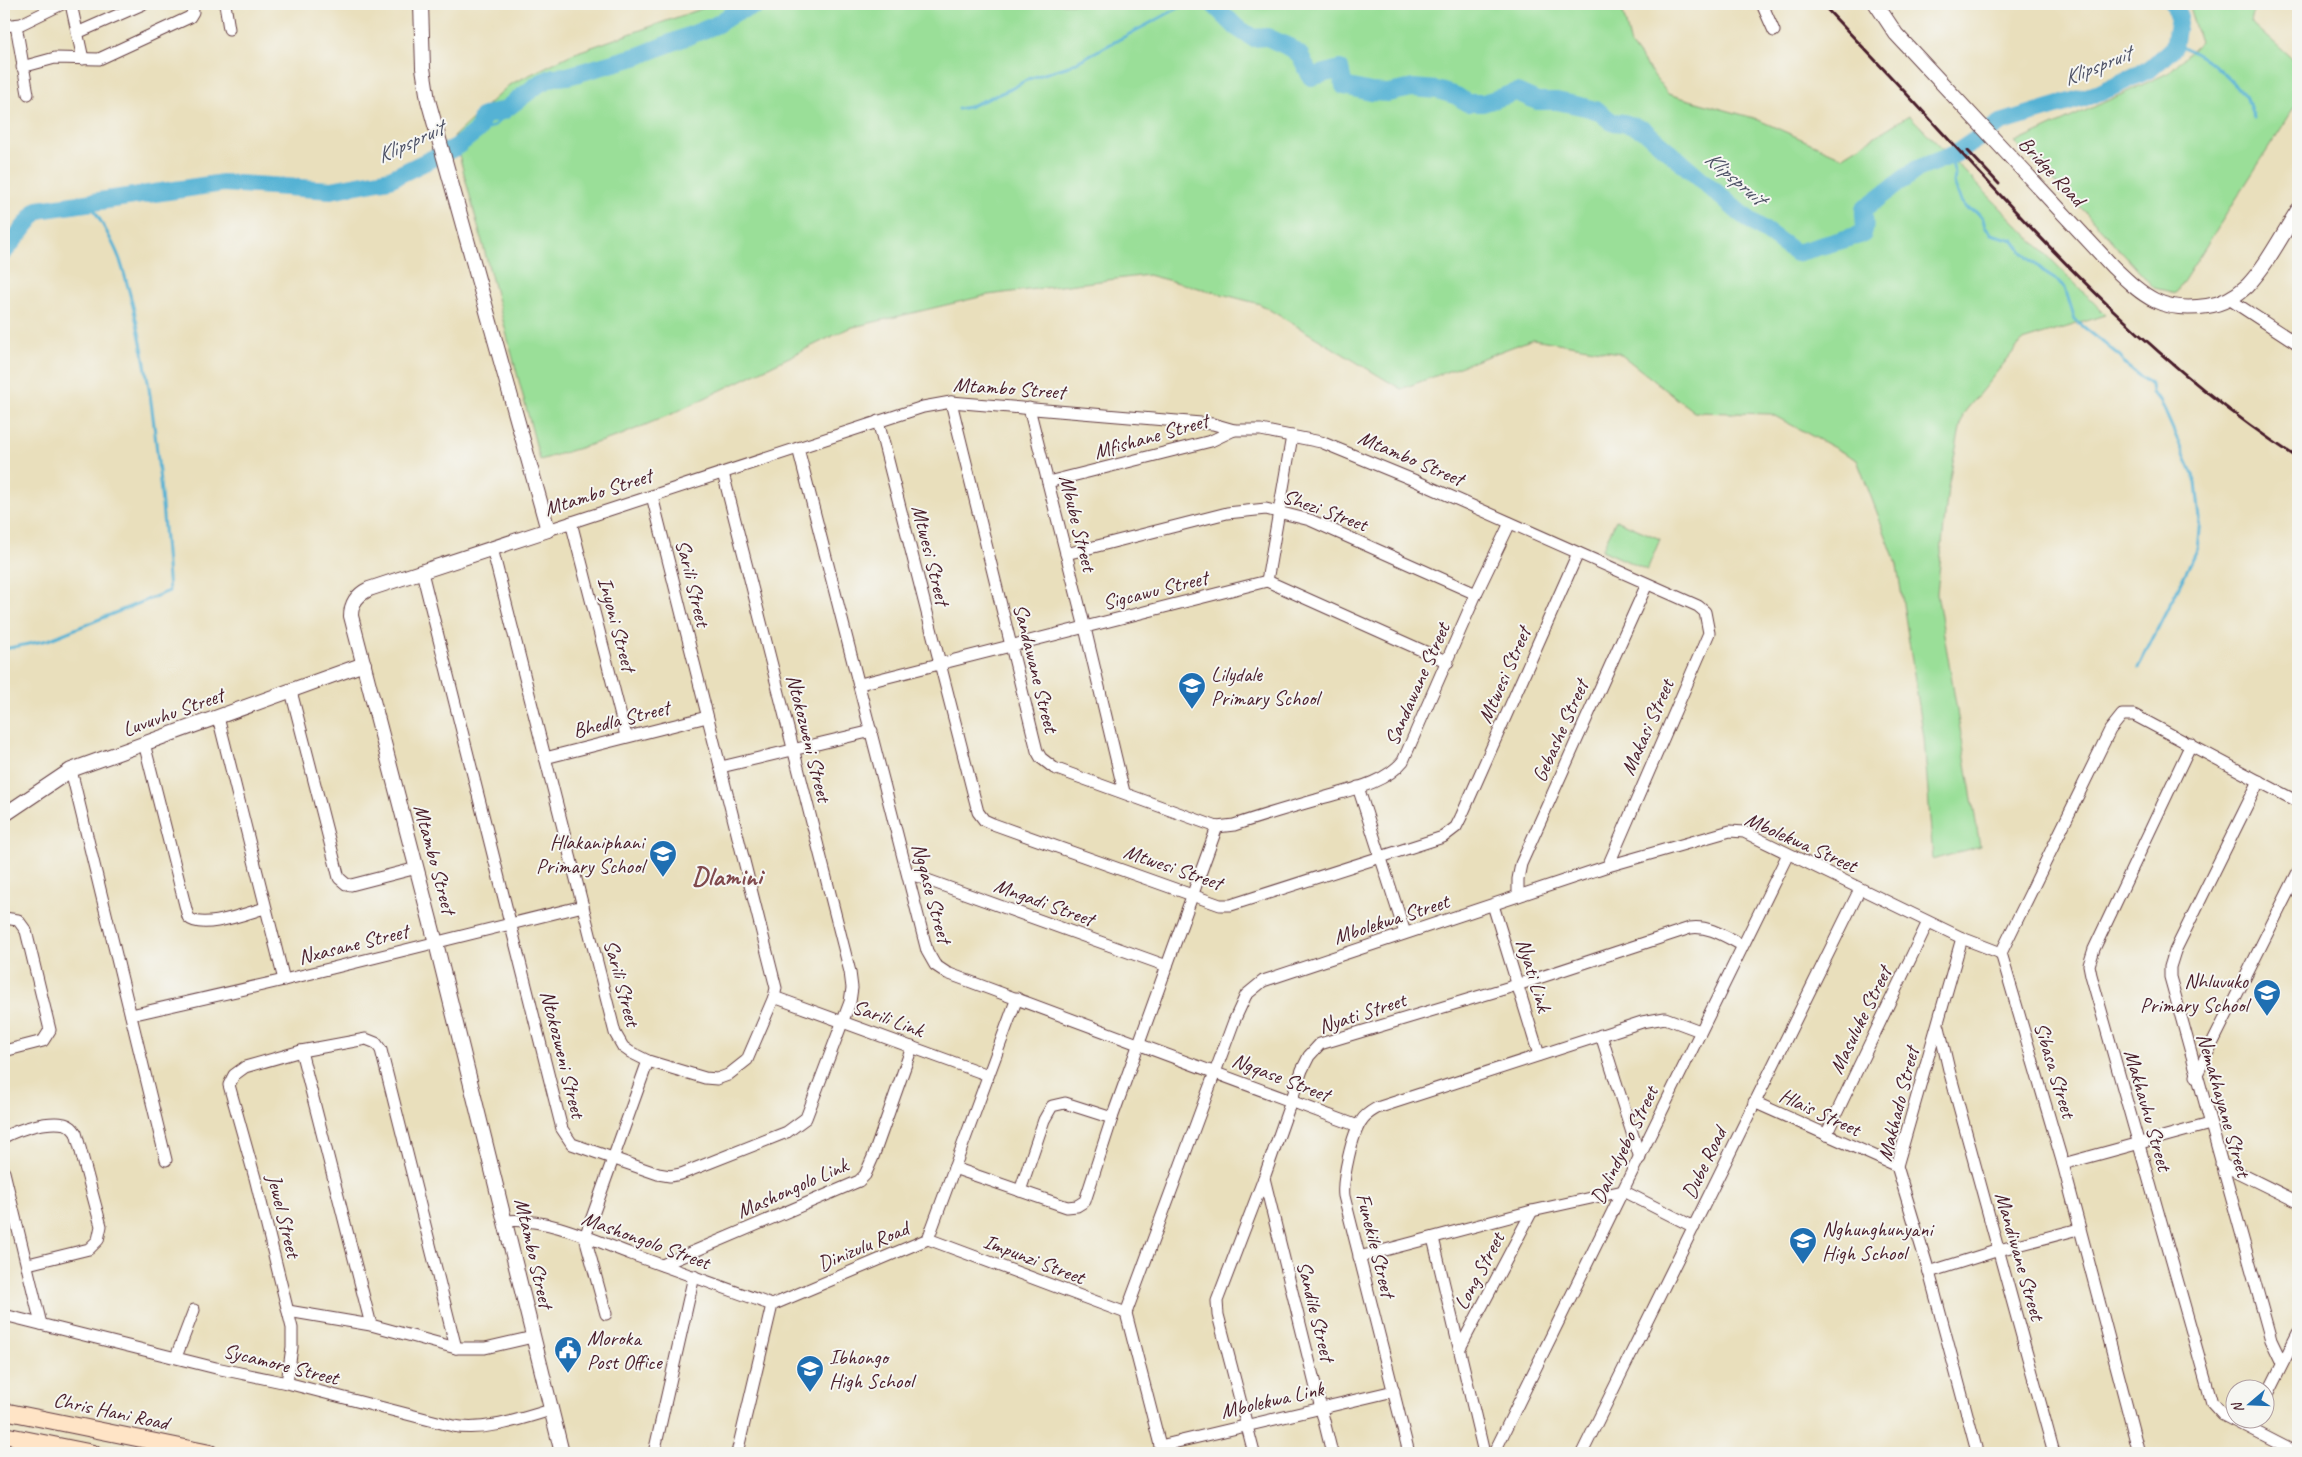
<svg xmlns="http://www.w3.org/2000/svg" width="2302" height="1457" viewBox="0 0 2302 1457" font-family="Caveat,sans-serif">
	<style>
		.green { fill: #9adf98; stroke: #727f62 }
		.lines { fill: none; stroke-linecap: round; stroke-linejoin: round }
		.stream { stroke: #55b2d4; stroke-width: 3 }
		.river { stroke: #55b2d4; stroke-width: 18 }
		.minor-casing { stroke: #623c41; stroke-width: 13 }
		.tertiary-casing { stroke: #623c41; stroke-width: 16 }
		.secondary-casing { stroke: #623c41; stroke-width: 18 }
		.minor { stroke: #fff; stroke-width: 11 }
		.tertiary { stroke: #fff; stroke-width: 14 }
		.secondary { stroke: #ffe4c6; stroke-width: 16 }
		.rail { stroke: #4a1f2b; stroke-width: 3 }
		.labels { text-anchor: middle; dominant-baseline: central; stroke-width: 4; stroke-linejoin: round; paint-order: stroke }
		.street-label { font-size: 21px; fill: #4a1f2b; stroke: #f6f6f2 }
		.poi-label { font-size: 21px; fill: #4a1f2b; stroke: #f6f6f2; text-anchor: start }
		.water-label { font-size: 22px; font-style: italic; fill: #4e5266; stroke: #f6f6f2 }
		.district-label { font-size: 26px; font-weight: bold; fill: #804a4d; stroke: #f6f6f2 }
	</style>
	<rect width="100%" height="100%" fill="#f6f6f2"/>
	<filter id="ink" filterUnits="userSpaceOnUse"><feTurbulence type="fractalNoise" baseFrequency=".02" numOctaves="2"/><feDisplacementMap in="SourceGraphic" scale="10" xChannelSelector="R" yChannelSelector="G"/><feConvolveMatrix kernelMatrix="1 2 1 2 8 2 1 2 1" color-interpolation-filters="sRGB"/></filter>
	<filter id="wash" filterUnits="userSpaceOnUse"><feTurbulence type="fractalNoise" baseFrequency=".0096" numOctaves="4" result="noise"/><feDisplacementMap in="SourceGraphic" scale="20" xChannelSelector="R" yChannelSelector="G"/><feGaussianBlur stdDeviation="1.12" result="paint"/><feColorMatrix in="noise" values="0 0 0 0 0 0 0 0 0 0 0 0 0 0 0 0 0 1.4 0 .05"/><feComposite in="paint" operator="in"/></filter>
	<g filter="url(#wash)">
		<rect width="100%" height="100%" fill="#e9dfbc"/>
		<g class="green">
			<path d="M715,4H1621L1631,45L1668,94L1754,118L1842,157L1909,115L2106,315L2022,341L1963,414L1948,487L1937,593L1980,846L1933,860L1924,738L1897,565L1857,460L1771,414L1694,412L1619,353L1533,339L1401,389L1260,304L1148,275L988,295L849,328L674,413L619,436L540,460L454,136L509,85L572,54Z"/>
			<path d="M2188,4H2255L2251,22L2298,64V102L2176,293L2154,288L2087,214L2015,143L2168,73L2200,42Z"/>
			<path d="M1616,520L1660,539L1647,570L1602,550Z"/>
		</g>
		<g class="lines">
			<g class="stream">
				<path d="M2175,42L2212,63L2227,77L2246,96L2254,118"/>
				<path d="M538,84H564L575,74"/>
				<path d="M958,109L968,107L1011,89L1028,79L1069,66L1186,4"/>
				<path d="M477,131C493,130 500,122 507,108"/>
				<path d="M1950,156L1955,174L1954,183L1961,201L1966,208L1977,212L1983,219L1985,227L1991,234L2013,240L2023,253L2048,275L2058,281L2065,288L2075,320L2121,357L2124,364L2151,385L2152,393L2160,400L2196,482L2200,519L2197,550L2138,668"/>
				<path d="M4,649L48,640L169,591C160,480 154,366 120,260C113,240 100,221 90,202"/>
			</g>
			<g class="river">
				<path d="M1213,4L1236,27L1253,38L1267,37L1291,48L1300,55L1311,77L1340,69L1344,86L1371,92L1388,93L1413,88L1437,90L1457,96L1467,103H1483L1517,92L1537,101H1557L1585,107L1598,111L1612,122L1624,123L1644,130L1740,213L1796,253L1863,234C1867,226 1863,218 1864,209L1917,169L1955,154L2000,123L2099,93L2150,69L2174,47L2179,17L2174,4"/>
				<path d="M4,252L38,210L223,183L331,190L390,179L456,147L479,129L482,117L495,112L503,111L540,83L554,77L568,76L638,56L716,25L736,12L759,4"/>
			</g>
		</g>
	</g>
	<g filter="url(#ink)">
		<g class="lines">
			<defs>
				<g id="minor">
					<path d="M71,4L83,59"/>
					<path d="M225,4L229,29"/>
					<path d="M1762,4L1774,31"/>
					<path d="M16,25L28,94"/>
					<path d="M4,26L21,24L62,4"/>
					<path d="M77,33L143,4"/>
					<path d="M22,67L55,58L99,59L190,17L193,12L192,4"/>
					<path d="M2229,299L2298,344"/>
					<path d="M951,402L1037,751L1041,758L1054,768L1217,827L1234,825C1261,816 1288,808 1316,800C1344,791 1384,785 1403,761L1476,594L1510,523"/>
					<path d="M1029,408L1085,628L1124,792"/>
					<path d="M878,421L978,812L984,820L993,824L1220,905H1231L1443,837L1456,827L1461,817L1578,553"/>
					<path d="M798,448L927,951L935,965L947,973L1358,1126"/>
					<path d="M1048,482L1211,441L1234,430"/>
					<path d="M571,522L626,736"/>
					<path d="M548,530L923,407L951,402L1213,424L1234,430H1261L1321,442L1416,481L1698,606L1705,612L1709,633L1608,866"/>
					<path d="M492,548L615,1033L623,1047L630,1052L648,1061L705,1078L717,1079L728,1075L747,1060L774,997L776,988L652,496"/>
					<path d="M1066,554L1227,513L1266,509L1310,520L1476,594"/>
					<path d="M422,572L562,1129L572,1144L658,1174L670,1176L681,1174L787,1132L806,1118L850,1002L852,988L850,972L723,473"/>
					<path d="M1267,581L1292,436"/>
					<path d="M860,684L1267,581L1448,662"/>
					<path d="M291,691L339,878L346,884L351,885L417,868"/>
					<path d="M218,717L284,980"/>
					<path d="M144,743L188,917C201,931 247,913 265,908"/>
					<path d="M2191,744L2094,949L2089,965L2091,975L2212,1403L2223,1415L2297,1453"/>
					<path d="M545,758L707,717"/>
					<path d="M721,767L872,731"/>
					<path d="M71,770L166,1160"/>
					<path d="M2259,781L2175,951L2170,967V977L2271,1340L2282,1363"/>
					<path d="M1358,787L1405,933"/>
					<path d="M908,873L1167,966"/>
					<path d="M1518,896V879L1521,864L1647,584"/>
					<path d="M1493,905L1539,1055"/>
					<path d="M4,918L18,920L26,931L50,1030L43,1041L4,1051"/>
					<path d="M1962,938L1897,1166L1929,1272L1976,1448L1975,1453"/>
					<path d="M774,997L988,1075"/>
					<path d="M131,1015L284,980L583,906"/>
					<path d="M1939,1027L1949,1070L2054,1453"/>
					<path d="M1601,1035L1640,1158"/>
					<path d="M301,1051L371,1325"/>
					<path d="M2196,1076L2298,872"/>
					<path d="M1754,1102L1897,1166"/>
					<path d="M1826,1135L1928,922"/>
					<path d="M4,1137C19,1129 47,1120 65,1124C70,1125 73,1129 76,1133L101,1226L98,1240L89,1249L28,1264"/>
					<path d="M2063,1164L2210,1124"/>
					<path d="M2221,1164L2298,1202"/>
					<path d="M954,1168L1067,1207L1077,1206L1085,1201L1112,1118L1217,827"/>
					<path d="M4,1172L41,1324"/>
					<path d="M1264,1178L1332,1453"/>
					<path d="M1020,1191L1044,1120L1052,1106L1065,1103L1112,1118"/>
					<path d="M506,1221C546,1217 594,1240 631,1254C678,1271 725,1288 772,1305"/>
					<path d="M1433,1238L1484,1453"/>
					<path d="M928,1239L1126,1313"/>
					<path d="M1359,1257L1532,1211L1623,1191L1694,1227"/>
					<path d="M662,1265L859,1181L865,1175L873,1157L912,1047"/>
					<path d="M1929,1272L1999,1250L2079,1229"/>
					<path d="M288,1311L371,1325L456,1348H485L533,1337"/>
					<path d="M606,1314L585,1237L648,1061"/>
					<path d="M4,1315L216,1368L287,1383L453,1426C485,1432 520,1419 551,1410"/>
					<path d="M1460,1348L1532,1211"/>
					<path d="M176,1357L194,1310"/>
					<path d="M287,1383L292,1347V1328L255,1178L229,1085L234,1075L245,1067L301,1051L366,1039L376,1043L381,1050L456,1348"/>
					<path d="M2264,1401L2298,1333"/>
					<path d="M1160,1446L1394,1391"/>
					<path d="M654,1453L694,1276"/>
					<path d="M737,1453L772,1305L928,1239L1017,998"/>
					<path d="M1162,1453L1126,1313L1234,1021L1246,995L1263,981L1608,866L1730,831L1744,832L1962,938L2001,953"/>
					<path d="M1254,1453L1218,1315L1217,1301L1264,1178L1302,1070L1309,1056L1320,1044L1517,985L1690,928C1709,925 1726,937 1742,945"/>
					<path d="M1409,1453L1344,1196C1342,1180 1352,1133 1362,1120C1366,1114 1372,1111 1377,1108L1642,1022L1665,1018L1700,1031"/>
					<path d="M1494,1453L1788,854"/>
					<path d="M1582,1453L1860,889"/>
					<path d="M2139,1453L2063,1164L2001,953L2110,730L2122,715H2134L2298,802"/>
				</g>
				<g id="tertiary">
					<path d="M421,4L423,68L428,100L548,530L369,589C357,595 351,603 351,616L436,943L562,1453"/>
					<path d="M1876,4L1896,34L2113,267C2144,297 2162,313 2207,306C2222,304 2236,296 2247,286C2267,265 2282,235 2298,210"/>
					<path d="M4,815L71,770L364,664"/>
				</g>
				<g id="secondary">
					<path d="M4,1411L210,1453"/>
					<path d="M4,1435L93,1453"/>
				</g>
			</defs>
			<use href="#minor" class="minor-casing"/>
			<use href="#tertiary" class="tertiary-casing"/>
			<use href="#secondary" class="secondary-casing"/>
			<use href="#minor" class="minor"/>
			<use href="#tertiary" class="tertiary"/>
			<use href="#secondary" class="secondary"/>
			<g class="rail">
				<path d="M1822,4C1861,45 1900,86 1938,128C2049,248 2159,369 2298,458"/>
				<path d="M1968,151L1999,184"/>
			</g>
		</g>
	</g>
	<defs>
		<symbol id="school-pin" viewBox="-11 -11 22 30"><path d="M0 17L-7.5 6A9.5 9.5 0 1 1 7.5 6Z" fill="#1f6fb2" stroke="#f6f6f2"/><path d="M0-5L7-2L0 1L-7-2ZM-4 1L0 2.5L4 1V4Q0 6-4 4Z" fill="#fff"/></symbol>
		<symbol id="civic-pin" viewBox="-11 -11 22 30"><path d="M0 17L-7.5 6A9.5 9.5 0 1 1 7.5 6Z" fill="#1f6fb2" stroke="#f6f6f2"/><path d="M-.6-6.5H3V-4.5H.6V-3L4-1V1h2V6H-6V1h2V-1L-.6-3ZM-1.2 2.5V6h2.4V2.5Z" fill="#fff"/></symbol>
	</defs>
	<g fill-rule="evenodd">
		<use href="#school-pin" x="1176" y="670" width="32" height="43"/>
		<use href="#school-pin" x="647" y="838" width="32" height="43"/>
		<use href="#school-pin" x="2251" y="977" width="32" height="43"/>
		<use href="#school-pin" x="1787" y="1225" width="32" height="43"/>
		<use href="#civic-pin" x="552" y="1334" width="32" height="43"/>
		<use href="#school-pin" x="794" y="1353" width="32" height="43"/>
	</g>
	<g class="labels">
		<g class="street-label">
			<text transform="translate(2052 171) rotate(47)">Bridge Road</text>
			<text transform="translate(1009 388) rotate(4)">Mtambo Street</text>
			<text transform="translate(1151 436) rotate(-16)">Mfishane Street</text>
			<text transform="translate(1411 458) rotate(23)">Mtambo Street</text>
			<text transform="translate(598 492) rotate(-18)">Mtambo Street</text>
			<text transform="translate(1325 510) rotate(20)">Shezi Street</text>
			<text transform="translate(1078 523) rotate(76)">Mbube Street</text>
			<text transform="translate(931 555) rotate(76)">Mtwesi Street</text>
			<text transform="translate(693 583) rotate(76)">Sarili Street</text>
			<text transform="translate(1155 590) rotate(-14)">Sigcawu Street</text>
			<text transform="translate(617 624) rotate(75)">Inyoni Street</text>
			<text transform="translate(1036 668) rotate(76)">Sandawane Street</text>
			<text transform="translate(1504 675) rotate(-66)">Mtwesi Street</text>
			<text transform="translate(1417 684) rotate(-66)">Sandawane Street</text>
			<text transform="translate(173 712) rotate(-20)">Luvuvhu Street</text>
			<text transform="translate(621 719) rotate(-14)">Bhedla Street</text>
			<text transform="translate(1647 727) rotate(-66)">Makasi Street</text>
			<text transform="translate(1560 731) rotate(-66)">Gebashe Street</text>
			<text transform="translate(809 738) rotate(76)">Ntokozweni Street</text>
			<text transform="translate(1801 842) rotate(24)">Mbolekwa Street</text>
			<text transform="translate(435 859) rotate(75)">Mtambo Street</text>
			<text transform="translate(1173 867) rotate(19)">Mtwesi Street</text>
			<text transform="translate(932 893) rotate(75)">Ngqase Street</text>
			<text transform="translate(1044 902) rotate(20)">Mngadi Street</text>
			<text transform="translate(1391 919) rotate(-18)">Mbolekwa Street</text>
			<text transform="translate(353 944) rotate(-14)">Nxasane Street</text>
			<text transform="translate(1534 975) rotate(73)">Nyati Link</text>
			<text transform="translate(622 983) rotate(75)">Sarili Street</text>
			<text transform="translate(1362 1013) rotate(-18)">Nyati Street</text>
			<text transform="translate(888 1018) rotate(20)">Sarili Link</text>
			<text transform="translate(1860 1020) rotate(-64)">Masuluke Street</text>
			<text transform="translate(563 1054) rotate(76)">Ntokozweni Street</text>
			<text transform="translate(2055 1070) rotate(73)">Sibasa Street</text>
			<text transform="translate(1281 1077) rotate(21)">Ngqase Street</text>
			<text transform="translate(1898 1104) rotate(-76)">Makhado Street</text>
			<text transform="translate(2224 1105) rotate(74)">Nemakhayane Street</text>
			<text transform="translate(2148 1110) rotate(74)">Makhavhu Street</text>
			<text transform="translate(1820 1112) rotate(25)">Hlais Street</text>
			<text transform="translate(1624 1145) rotate(-64)">Dalindyebo Street</text>
			<text transform="translate(1704 1163) rotate(-64)">Dube Road</text>
			<text transform="translate(792 1188) rotate(-24)">Mashongolo Link</text>
			<text transform="translate(284 1216) rotate(76)">Jewel Street</text>
			<text transform="translate(646 1240) rotate(20)">Mashongolo Street</text>
			<text transform="translate(1376 1245) rotate(76)">Funekile Street</text>
			<text transform="translate(863 1246) rotate(-23)">Dinizulu Road</text>
			<text transform="translate(534 1253) rotate(77)">Mtambo Street</text>
			<text transform="translate(2020 1256) rotate(74)">Mandiwane Street</text>
			<text transform="translate(1034 1259) rotate(21)">Impunzi Street</text>
			<text transform="translate(1479 1271) rotate(-62)">Long Street</text>
			<text transform="translate(1316 1311) rotate(76)">Sandile Street</text>
			<text transform="translate(281 1364) rotate(14)">Sycamore Street</text>
			<text transform="translate(1272 1400) rotate(-13)">Mbolekwa Link</text>
			<text transform="translate(111 1411) rotate(12)">Chris Hani Road</text>
		</g>
		<g class="poi-label">
			<text x="1211" y="674">Lilydale<tspan x="1211" dy="24">Primary School</tspan></text>
			<text x="644" y="842" text-anchor="end">Hlakaniphani<tspan x="644" dy="24">Primary School</tspan></text>
			<text x="2248" y="981" text-anchor="end">Nhluvuko<tspan x="2248" dy="24">Primary School</tspan></text>
			<text x="1822" y="1229">Nghunghunyani<tspan x="1822" dy="24">High School</tspan></text>
			<text x="587" y="1338">Moroka<tspan x="587" dy="24">Post Office</tspan></text>
			<text x="829" y="1357">Ibhongo<tspan x="829" dy="24">High School</tspan></text>
		</g>
		<g class="water-label">
			<text transform="translate(2097 66) rotate(-22)">Klipspruit</text>
			<text transform="translate(410 142) rotate(-25)">Klipspruit</text>
			<text transform="translate(1735 178) rotate(40)">Klipspruit</text>
		</g>
		<g class="district-label">
			<text x="727" y="876">Dlamini</text>
		</g>
	</g>
	<rect width="2302" height="1457" fill="none" stroke="#f6f6f2" stroke-width="20"/>
	<g transform="translate(2250 1404) rotate(251)"><circle r="24" fill="#f6f6f2" stroke="#b1a0a2"/>
	<path d="M0-4L9 19L0 12L-9 19Z" fill="#1f6fb2"/>
	<text y="-8" font-size="14" font-weight="bold" text-anchor="middle" fill="#4a1f2b">N</text>
	</g>
</svg>
